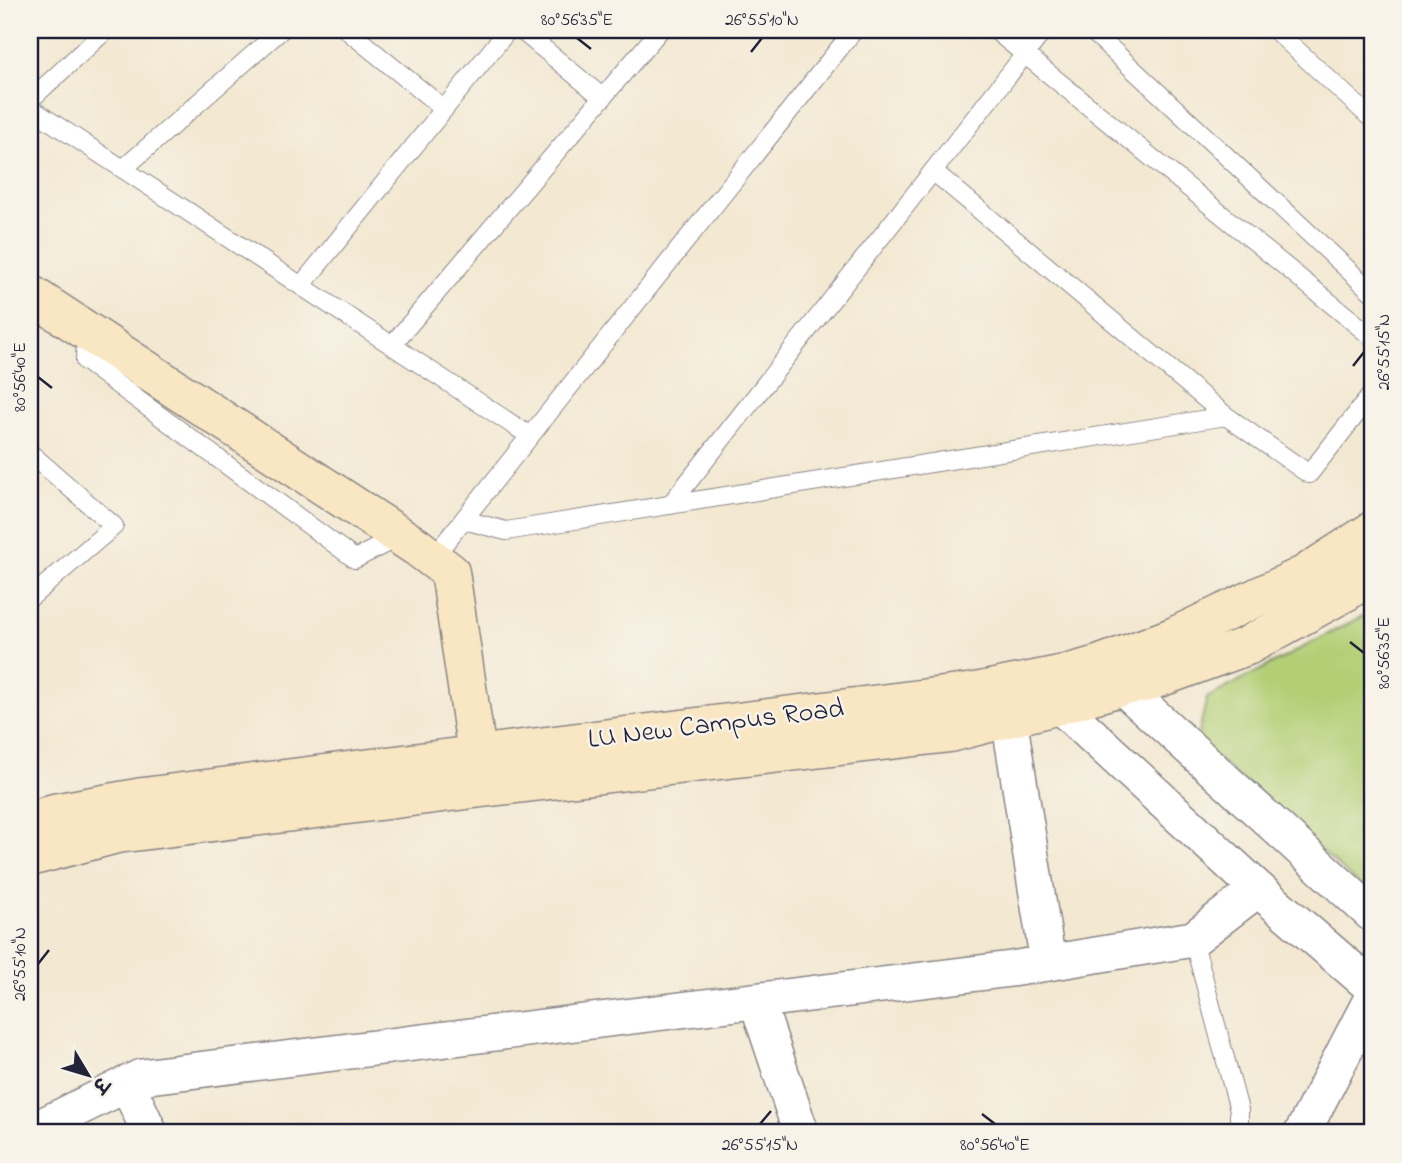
<svg xmlns="http://www.w3.org/2000/svg" width="1402" height="1163" viewBox="0 0 1402 1163" font-family="'Indie Flower','Playpen Sans Deva',sans-serif">
	<style>
		.green { fill: #b2cf76; stroke: #6a7858; stroke-width: 2 }
		.lines { fill: none; stroke-linecap: round; stroke-linejoin: round }
		.lane-casing { stroke: #8a8586; stroke-width: 20 }
		.street-casing { stroke: #8a8586; stroke-width: 38 }
		.secondary-casing { stroke: #8a8586; stroke-width: 41 }
		.lane { stroke: #fff; stroke-width: 18 }
		.street { stroke: #fff; stroke-width: 35 }
		.secondary { stroke: #f9e7c3; stroke-width: 38 }
		.ticks { fill: none; stroke: #22223b; stroke-width: 2.5 }
		.labels { text-anchor: middle; dominant-baseline: central; stroke-width: 5; stroke-linejoin: round; paint-order: stroke }
		.street-label { font-size: 28px; fill: #22223b; stroke: #f7f3e8 }
		.neatline { fill: none; stroke: #22223b; stroke-width: 2.5 }
		.ticks-label { font-size: 18px; text-anchor: middle; fill: #22223b }
	</style>
	<rect width="100%" height="100%" fill="#f7f3e8"/>
	<filter id="ink" filterUnits="userSpaceOnUse"><feTurbulence type="fractalNoise" baseFrequency=".0143" numOctaves="2"/><feDisplacementMap in="SourceGraphic" scale="14" xChannelSelector="R" yChannelSelector="G"/><feConvolveMatrix kernelMatrix="1 2 1 2 8 2 1 2 1" color-interpolation-filters="sRGB"/></filter>
	<filter id="wash" filterUnits="userSpaceOnUse"><feTurbulence type="fractalNoise" baseFrequency=".00686" numOctaves="4" result="noise"/><feDisplacementMap in="SourceGraphic" scale="28" xChannelSelector="R" yChannelSelector="G"/><feGaussianBlur stdDeviation="1.57" result="paint"/><feColorMatrix in="noise" values="0 0 0 0 0 0 0 0 0 0 0 0 0 0 0 0 0 1.4 0 .05"/><feComposite in="paint" operator="in"/></filter>
	<g filter="url(#wash)">
		<rect width="100%" height="100%" fill="#f3e8d2"/>
		<path class="green" d="M1372,611V896L1197,740L1207,698Z"/>
	</g>
	<g filter="url(#ink)">
		<g class="lines">
			<defs>
				<g id="lane">
					<path d="M347,30L444,109"/>
					<path d="M521,30L603,98"/>
					<path d="M995,30L1372,337"/>
					<path d="M1091,30L1372,292"/>
					<path d="M1275,30L1372,119"/>
					<path d="M30,100L106,30"/>
					<path d="M30,108L530,436"/>
					<path d="M123,169L281,30"/>
					<path d="M933,171L1226,416L1309,474L1372,394"/>
					<path d="M301,286L508,30"/>
					<path d="M86,331L85,361L355,559L400,536"/>
					<path d="M392,345L660,30"/>
					<path d="M30,453L114,526L30,598"/>
					<path d="M670,505L1044,30"/>
					<path d="M464,520L506,531L1226,416"/>
					<path d="M432,559L854,30"/>
					<path d="M1193,939L1239,1110V1133"/>
				</g>
				<g id="street">
					<path d="M1106,672L1372,914"/>
					<path d="M1040,686L1059,705L1258,889L1372,987"/>
					<path d="M1009,718L1048,963"/>
					<path d="M757,1001L801,1133"/>
					<path d="M127,1084L150,1133"/>
					<path d="M30,1132L141,1077L1011,969L1193,939L1258,889"/>
					<path d="M1302,1133L1372,998"/>
				</g>
				<g id="secondary">
					<path d="M30,294L417,547L450,572L481,781"/>
					<path d="M30,822L54,813L143,797L975,692L1069,673L1098,665L1173,637L1304,575L1372,531"/>
					<path d="M30,857L117,834L482,788L950,733L1059,705L1123,686L1145,683L1247,646L1347,591L1372,574"/>
				</g>
			</defs>
			<use href="#lane" class="lane-casing"/>
			<use href="#street" class="street-casing"/>
			<use href="#secondary" class="secondary-casing"/>
			<use href="#lane" class="lane"/>
			<use href="#street" class="street"/>
			<use href="#secondary" class="secondary"/>
		</g>
	</g>
	<path class="ticks" d="M577,38L591,49M751,52L762,38M1353,366L1364,352M38,377L52,388M1350,642L1364,653M38,964L49,950M982,1114L995,1124M760,1124L771,1111"/>
	<g class="labels">
		<g class="street-label">
			<text transform="translate(716 725) rotate(-7)">LU New Campus Road</text>
		</g>
	</g>
	<rect width="1402" height="1163" fill="none" stroke="#f7f3e8" stroke-width="77"/>
	<g transform="translate(88 1075) rotate(128)" stroke="#f7f3e8" stroke-width="5" paint-order="stroke">
	<path d="M0-5L12 26L0 18L-12 26Z" fill="#22223b"/>
	<text y="-10" font-size="19" font-weight="bold" text-anchor="middle" fill="#22223b">उ</text>
	</g>
	<rect x="38" y="38" width="1326" height="1086" class="neatline"/>
	<g class="ticks-label">
		<text x="577" y="25">80°56'35"E</text>
		<text x="762" y="25">26°55'10"N</text>
		<text transform="translate(1383 352) rotate(-90)" y="6">26°55'15"N</text>
		<text transform="translate(19 377) rotate(-90)" y="6">80°56'40"E</text>
		<text transform="translate(1383 653) rotate(-90)" y="6">80°56'35"E</text>
		<text transform="translate(19 964) rotate(-90)" y="6">26°55'10"N</text>
		<text x="760" y="1150">26°55'15"N</text>
		<text x="995" y="1150">80°56'40"E</text>
	</g>
</svg>
